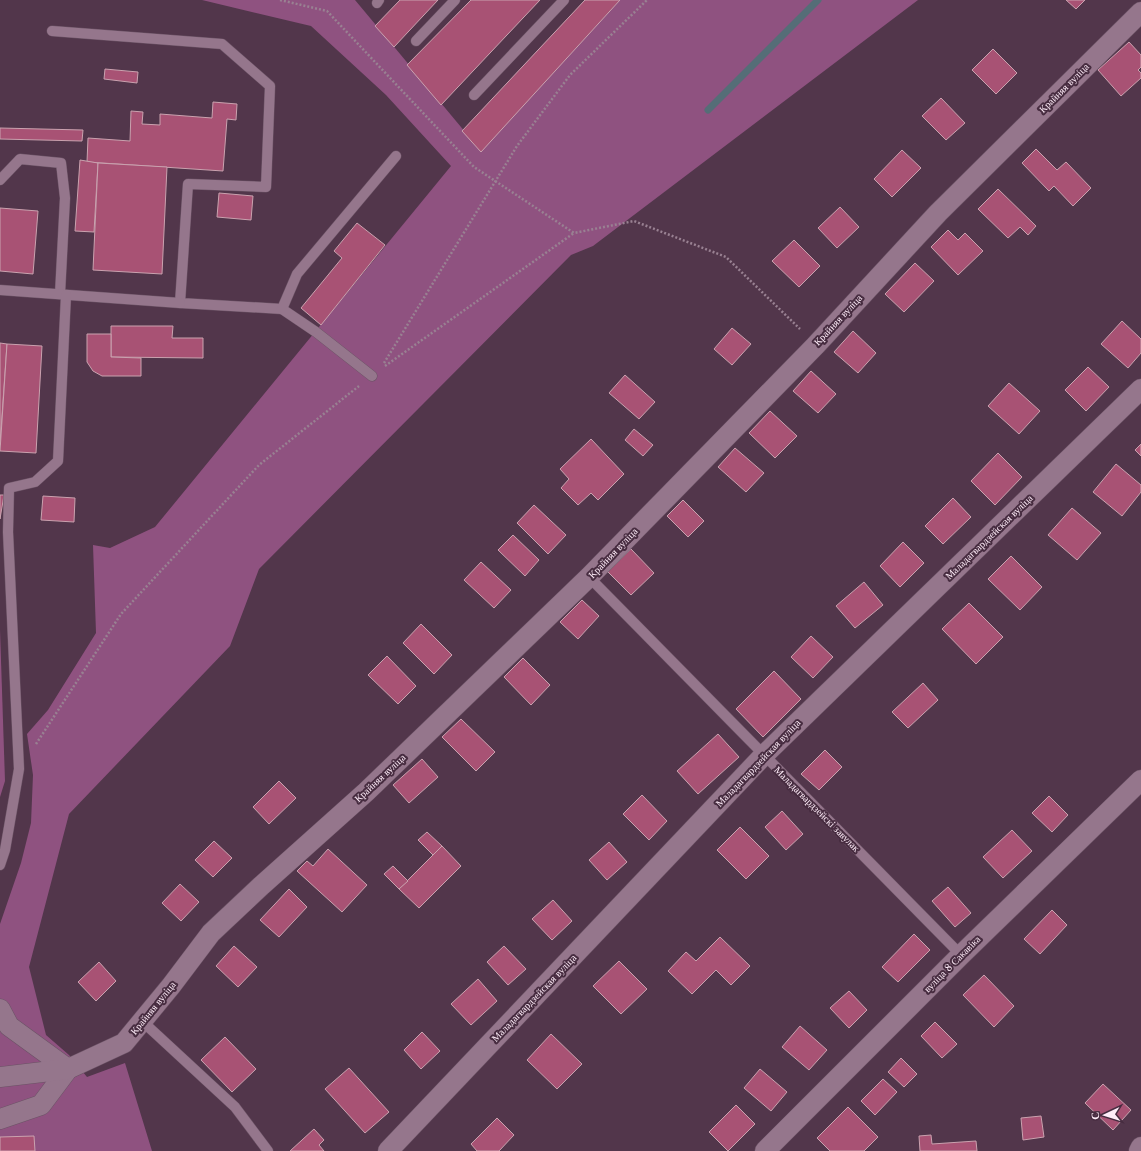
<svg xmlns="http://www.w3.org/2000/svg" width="1141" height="1151" viewBox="0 0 1141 1151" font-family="'Libre Baskerville',serif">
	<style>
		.green { fill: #8f5280 }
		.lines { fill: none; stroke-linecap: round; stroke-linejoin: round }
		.stream { stroke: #556d77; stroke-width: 7 }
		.building { fill: #a85274; stroke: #caa2af }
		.lane-casing { stroke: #6b5365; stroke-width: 11 }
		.street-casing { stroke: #6b5365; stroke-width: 21 }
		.path { stroke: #998192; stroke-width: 2.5; stroke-dasharray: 2 2; stroke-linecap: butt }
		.lane { stroke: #95768c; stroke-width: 10 }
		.street { stroke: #95768c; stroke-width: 20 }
		.labels { text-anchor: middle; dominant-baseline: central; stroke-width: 4; stroke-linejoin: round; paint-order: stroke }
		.street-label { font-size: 10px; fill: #feecf8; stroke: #472c40 }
	</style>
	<rect width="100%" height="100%" fill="#52364b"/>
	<g class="green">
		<path d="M202,0H355L481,151L620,0H918L593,246L571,255L259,569L230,646L69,814L29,967L46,1035L69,1055L87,1077L125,1063L152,1151H0V924L21,863L31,823L33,775L27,734L48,710L96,633L93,545L110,548L155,527L451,166L386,95L311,26Z"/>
		<path d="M0,630L5,781L0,797Z"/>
	</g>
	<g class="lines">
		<path class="stream" d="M708,110L818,0"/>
	</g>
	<g class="building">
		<path d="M400,0H438L394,47L375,26Z"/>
		<path d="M471,0H540L441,105L407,65Z"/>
		<path d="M585,0H620L481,152L462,131Z"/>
		<path d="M1066,0H1085L1076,9Z"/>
		<path d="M1129,42L1141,55V67L1138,70L1141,73V78L1121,96L1098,70Z"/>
		<path d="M993,49L1017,73L996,94L972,70Z"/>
		<path d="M105,69L138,72L137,83L104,79Z"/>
		<path d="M941,98L965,123L946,140L922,116Z"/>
		<path d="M213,102L237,104L236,120L227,119L223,171L87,162L88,138L130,141L131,111L143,112L142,124L160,125V114L212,118Z"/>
		<path d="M0,128L83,130L82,141L0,139Z"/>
		<path d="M1036,149L1057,170L1066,162L1091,188L1073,206L1054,186L1049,191L1022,163Z"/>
		<path d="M902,150L921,168L892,197L874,179Z"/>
		<path d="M80,160L98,163L94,232L75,231Z"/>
		<path d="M98,163L167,167L162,274L93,270Z"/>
		<path d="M998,189L1036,226L1028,235L1020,227L1008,238L978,209Z"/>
		<path d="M219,193L253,196L251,220L217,217Z"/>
		<path d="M840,207L859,227L837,248L818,228Z"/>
		<path d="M0,208L38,211L33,274L0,271Z"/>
		<path d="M357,223L385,245L321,325L301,308L342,258L334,251Z"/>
		<path d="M948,230L958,240L965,233L983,251L958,275L931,247Z"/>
		<path d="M794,240L820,266L799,287L772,261Z"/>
		<path d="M915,263L934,281L904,312L885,294Z"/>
		<path d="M1122,321L1141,339V353L1128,368L1101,344Z"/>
		<path d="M111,326H173L172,338H203V358L111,357Z"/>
		<path d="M732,328L751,344L732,365L714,349Z"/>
		<path d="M853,331L876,353L858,373L834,352Z"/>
		<path d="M87,334H111V357L141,358V376H102L93,371L87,362Z"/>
		<path d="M0,343L7,344L0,445Z"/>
		<path d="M7,344L42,346L36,453L0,451Z"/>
		<path d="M1088,367L1109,387L1086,411L1065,390Z"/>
		<path d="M811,371L836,394L818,413L793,391Z"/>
		<path d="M625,375L655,402L639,419L609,393Z"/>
		<path d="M1009,383L1040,411L1019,434L988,406Z"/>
		<path d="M770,411L797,436L775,458L749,433Z"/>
		<path d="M634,429L653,445L643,456L625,440Z"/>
		<path d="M591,439L624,474L598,500L591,493L578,505L561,488L569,479L560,469Z"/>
		<path d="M1141,444V456L1135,450Z"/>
		<path d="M735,448L764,473L746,492L718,467Z"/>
		<path d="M998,453L1022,477L995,505L971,481Z"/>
		<path d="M1116,464L1141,485V492L1122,516L1093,492Z"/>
		<path d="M0,495H4L0,519Z"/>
		<path d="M43,496L75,498L74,522L41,520Z"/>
		<path d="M953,498L971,517L943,544L925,526Z"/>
		<path d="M683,500L704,521L688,537L667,516Z"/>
		<path d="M534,505L566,535L548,554L517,523Z"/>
		<path d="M1072,508L1101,533L1077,560L1048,535Z"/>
		<path d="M513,535L539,560L525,576L498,550Z"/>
		<path d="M903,542L924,563L900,587L880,566Z"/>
		<path d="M631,549L654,573L631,595L608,572Z"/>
		<path d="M1011,556L1042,587L1020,610L988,579Z"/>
		<path d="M481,562L511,590L494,608L464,580Z"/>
		<path d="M864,582L883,605L855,628L836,606Z"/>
		<path d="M582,600L599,616L578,639L560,622Z"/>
		<path d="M969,603L1003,637L976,664L942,629Z"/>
		<path d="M421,624L452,655L434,674L403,643Z"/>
		<path d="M811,636L833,657L813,678L791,657Z"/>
		<path d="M387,656L416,686L398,704L368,675Z"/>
		<path d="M523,658L550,685L531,705L504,677Z"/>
		<path d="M774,671L801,699L763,737L736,709Z"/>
		<path d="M923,683L938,700L908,728L892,712Z"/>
		<path d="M461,719L495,752L476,771L442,737Z"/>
		<path d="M718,734L739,757L698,794L677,771Z"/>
		<path d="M825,750L842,767L819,790L801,774Z"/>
		<path d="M422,759L438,777L409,803L393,785Z"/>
		<path d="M279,781L296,798L269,824L253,807Z"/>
		<path d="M642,795L667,821L649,840L623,814Z"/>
		<path d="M1049,796L1068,815L1052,832L1032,813Z"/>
		<path d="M782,811L803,834L786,850L765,827Z"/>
		<path d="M740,827L769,856L746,879L717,850Z"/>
		<path d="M1012,830L1032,851L1003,878L983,857Z"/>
		<path d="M427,832L442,846L433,855L418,840Z"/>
		<path d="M214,841L232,858L213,877L195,860Z"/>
		<path d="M609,842L627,862L607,880L589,860Z"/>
		<path d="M442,846L461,866L419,908L399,889Z"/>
		<path d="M328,849L367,885L342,912L297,871L307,861L313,866Z"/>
		<path d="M393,866L408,881L399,889L384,874Z"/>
		<path d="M180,884L199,902L181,921L162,903Z"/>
		<path d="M948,887L971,913L955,927L932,901Z"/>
		<path d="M289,889L307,907L279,937L260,920Z"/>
		<path d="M553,900L572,921L552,940L532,919Z"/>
		<path d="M1052,910L1067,925L1040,954L1024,939Z"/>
		<path d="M914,934L930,950L898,982L882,967Z"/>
		<path d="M720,937L750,966L731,985L716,970L692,994L668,971L686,952L696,961Z"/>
		<path d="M234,946L257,967L238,987L216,966Z"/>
		<path d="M504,946L526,969L508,985L487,962Z"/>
		<path d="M619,961L647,989L621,1014L593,986Z"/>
		<path d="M99,962L116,981L96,1001L78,982Z"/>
		<path d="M984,975L1014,1006L994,1027L963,995Z"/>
		<path d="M478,979L497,1001L471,1025L451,1004Z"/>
		<path d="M849,991L867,1010L849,1028L830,1008Z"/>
		<path d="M935,1022L957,1044L942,1058L921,1036Z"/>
		<path d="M800,1026L827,1050L809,1070L782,1047Z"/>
		<path d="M422,1032L440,1051L421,1069L404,1050Z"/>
		<path d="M551,1034L582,1064L557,1089L527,1060Z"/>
		<path d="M225,1037L256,1069L232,1092L201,1060Z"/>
		<path d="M901,1058L917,1074L904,1087L888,1072Z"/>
		<path d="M349,1068L389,1112L365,1133L325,1089Z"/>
		<path d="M760,1069L787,1092L771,1111L744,1088Z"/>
		<path d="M883,1079L897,1092L875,1115L861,1101Z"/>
		<path d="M1103,1084L1131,1110L1113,1130L1085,1103Z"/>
		<path d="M736,1105L755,1124L728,1151L709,1132Z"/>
		<path d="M848,1107L878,1137L864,1151H830L817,1138Z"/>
		<path d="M1041,1116L1044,1137L1023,1140L1021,1118Z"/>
		<path d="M497,1118L514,1135L499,1151H477L471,1144Z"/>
		<path d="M314,1129L324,1140L319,1145L324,1151H290Z"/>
		<path d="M931,1135L932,1144L976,1141L977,1151H920L919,1136Z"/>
		<path d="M34,1136L35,1151H0V1137Z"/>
	</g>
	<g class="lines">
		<defs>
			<g id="lane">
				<path d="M377,3L379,0"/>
				<path d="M52,31L222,44L270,86L266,187L188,184L180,303L282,309"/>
				<path d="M416,41L455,0"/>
				<path d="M474,95L564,0"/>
				<path d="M0,180L20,159L61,163L65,198L60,294"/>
				<path d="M0,290L180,303"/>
				<path d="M372,376L316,332L282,309L297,274L396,156"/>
				<path d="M589,577L961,955"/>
				<path d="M0,865L5,850L19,769L8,532L9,488L35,482L58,461L66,295"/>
				<path d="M142,1021L235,1107L268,1151"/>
			</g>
			<g id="street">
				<path d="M0,1009L9,1026L68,1069L41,1105L0,1119"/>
				<path d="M0,1077L68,1069L124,1043L171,986L211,933L261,886L366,792L589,577L816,345L938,213L1141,12"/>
				<path d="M388,1151L764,755L1141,389"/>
				<path d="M765,1151L961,955L1141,780"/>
				<path d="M1139,1151L1141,1147"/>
			</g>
		</defs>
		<use href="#lane" class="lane-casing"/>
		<use href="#street" class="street-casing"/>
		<g class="path">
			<path d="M280,0L327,11L474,167L574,233L634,221L726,257L800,329"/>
			<path d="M384,363L517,146L570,75L647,0"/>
			<path d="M385,366L574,233"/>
			<path d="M36,744L121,614L259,465L359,386"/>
		</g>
		<use href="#lane" class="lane"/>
		<use href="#street" class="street"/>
	</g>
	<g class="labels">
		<g class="street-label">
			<text transform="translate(1064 88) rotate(-45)">Крайняя вуліца</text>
			<text transform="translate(838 320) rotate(-47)">Крайняя вуліца</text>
			<text transform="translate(989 537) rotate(-44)">Маладагвардзейская вуліца</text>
			<text transform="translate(613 553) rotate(-46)">Крайняя вуліца</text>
			<text transform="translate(758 763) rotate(-46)">Маладагвардзейская вуліца</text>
			<text transform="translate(380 778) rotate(-43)">Крайняя вуліца</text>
			<text transform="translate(817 809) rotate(45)">Маладагвардзейскі завулак</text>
			<text transform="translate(952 964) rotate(-45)">вуліца 8 Сакавіка</text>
			<text transform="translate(534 998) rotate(-46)">Маладагвардзейская вуліца</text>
			<text transform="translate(153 1008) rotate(-51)">Крайняя вуліца</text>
		</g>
	</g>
	<g transform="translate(1105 1115) rotate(266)" stroke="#472c40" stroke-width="3" paint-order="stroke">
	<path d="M0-3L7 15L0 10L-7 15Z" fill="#feecf8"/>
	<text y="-6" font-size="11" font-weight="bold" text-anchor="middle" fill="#feecf8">С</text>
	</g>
</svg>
